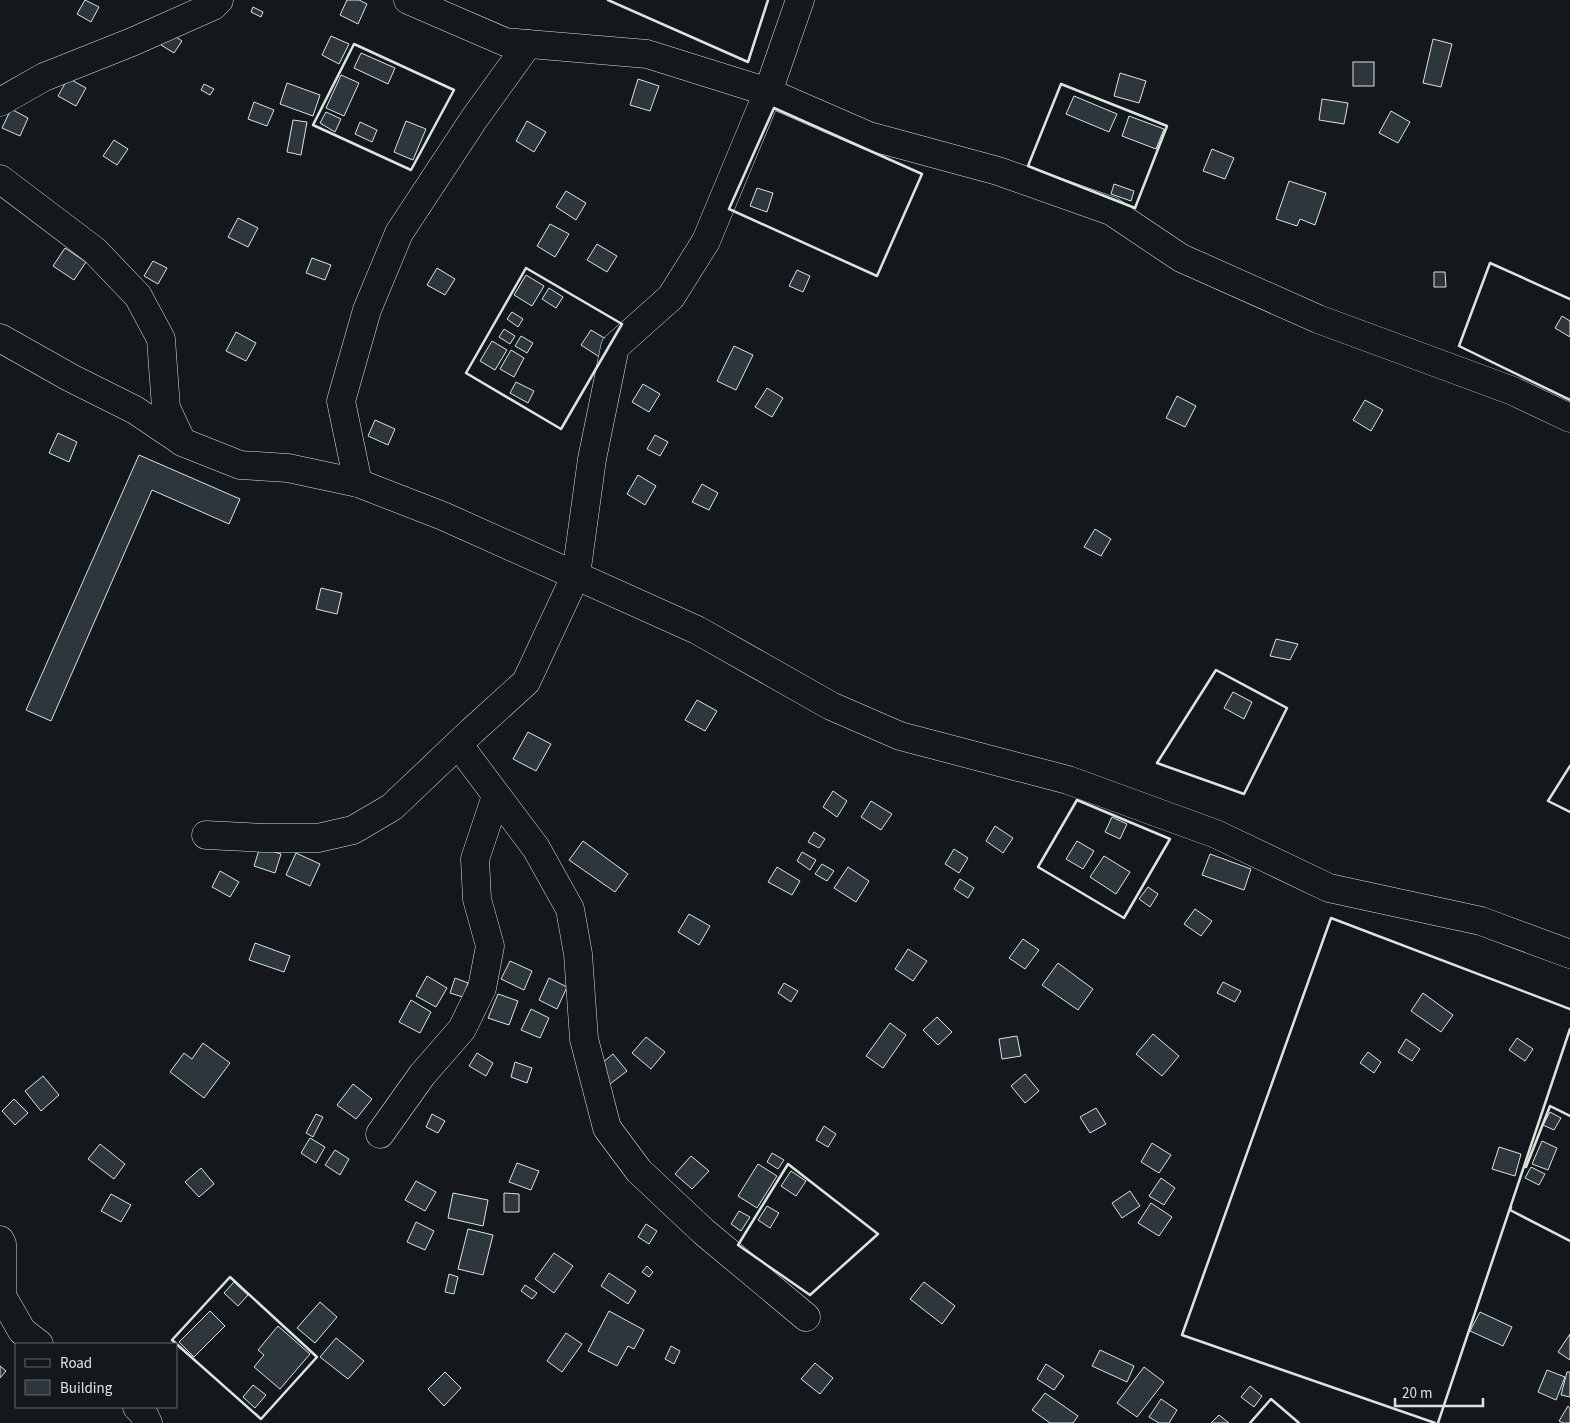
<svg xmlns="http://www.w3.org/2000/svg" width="1570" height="1423" viewBox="0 0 1570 1423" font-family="'Source Sans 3',sans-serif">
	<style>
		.building { fill: #2c363c; stroke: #d8e6dc }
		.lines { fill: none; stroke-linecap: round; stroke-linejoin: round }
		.minor-casing { stroke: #d8e6dc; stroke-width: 29 }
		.minor { stroke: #14181c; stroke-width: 28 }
		.wall { stroke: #d8e6dc; stroke-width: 2.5 }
	</style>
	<rect width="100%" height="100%" fill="#14181c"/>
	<g class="building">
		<path d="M85,0L99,7L91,22L77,14Z"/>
		<path d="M347,0H359L367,4L358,24L340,15Z"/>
		<path d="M253,7L263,12L261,17L251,12Z"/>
		<path d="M170,33L182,41L174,53L161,45Z"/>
		<path d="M331,36L349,44L339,64L322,55Z"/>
		<path d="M1433,39L1452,44L1441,87L1423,83Z"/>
		<path d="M361,53L395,68L388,84L354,68Z"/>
		<rect x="1353" y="62" width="21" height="24"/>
		<path d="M1120,73L1146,81L1139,103L1114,96Z"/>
		<path d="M341,75L359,83L344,116L326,108Z"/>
		<path d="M68,78L86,88L76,106L58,96Z"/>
		<path d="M638,79L659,86L650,111L630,105Z"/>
		<path d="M287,83L320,95L313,116L280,104Z"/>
		<path d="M204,84L214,89L210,95L201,90Z"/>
		<path d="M1074,96L1117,114L1109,132L1066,114Z"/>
		<path d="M1322,99L1348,103L1344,124L1319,120Z"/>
		<path d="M254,102L274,110L267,126L248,119Z"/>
		<path d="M11,109L28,118L20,136L2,128Z"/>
		<path d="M1391,111L1410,122L1398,143L1379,133Z"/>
		<path d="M326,112L341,119L335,132L320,123Z"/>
		<path d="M1129,116L1164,129L1156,149L1122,136Z"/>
		<path d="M293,120L307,122L301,155L287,152Z"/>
		<path d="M406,121L426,129L413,160L394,152Z"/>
		<path d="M527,121L546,132L534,152L516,141Z"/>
		<path d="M360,122L377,130L372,142L355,134Z"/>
		<path d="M114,140L128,149L117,165L103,156Z"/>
		<path d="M1212,149L1234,158L1225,179L1203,171Z"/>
		<path d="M1289,181L1326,193L1315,225L1300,219L1297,226L1276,219Z"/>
		<path d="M1114,184L1134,191L1131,201L1111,194Z"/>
		<path d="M757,188L773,193L767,212L750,206Z"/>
		<path d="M566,191L586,203L576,220L556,207Z"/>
		<path d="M238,218L258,228L248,247L228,237Z"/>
		<path d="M550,224L569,234L555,257L537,246Z"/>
		<path d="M597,244L617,256L607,272L587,260Z"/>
		<path d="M65,248L86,262L74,280L53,266Z"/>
		<path d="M312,258L331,265L325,280L306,273Z"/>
		<path d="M153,261L167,268L158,284L144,276Z"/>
		<path d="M437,268L455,279L445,295L427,285Z"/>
		<path d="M797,270L810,276L803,292L789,286Z"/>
		<path d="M1434,272H1445L1446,287H1434Z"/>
		<path d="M526,275L544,286L532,306L514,295Z"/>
		<path d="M549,288L563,297L556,308L542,299Z"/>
		<path d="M512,312L523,319L518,327L507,319Z"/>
		<path d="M1562,316L1570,321V337L1555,328Z"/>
		<path d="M504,329L515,336L510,344L499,337Z"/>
		<path d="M591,330L611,342L601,358L581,345Z"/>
		<path d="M236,332L256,343L246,361L226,351Z"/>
		<path d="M521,336L533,343L527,353L515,346Z"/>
		<path d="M492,341L507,350L495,370L480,361Z"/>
		<path d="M734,346L753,355L736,390L717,381Z"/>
		<path d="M511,350L524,358L514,377L500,369Z"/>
		<path d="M516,382L534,391L528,403L510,393Z"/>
		<path d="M643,384L660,394L649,412L632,402Z"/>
		<path d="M767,388L783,398L772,417L755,407Z"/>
		<path d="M1177,396L1196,406L1185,427L1166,418Z"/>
		<path d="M1365,400L1383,410L1371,431L1353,420Z"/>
		<path d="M375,420L395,429L388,445L368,436Z"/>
		<path d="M58,433L77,442L69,462L49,453Z"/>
		<path d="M655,435L668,442L660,456L647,449Z"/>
		<path d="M139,455L240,499L229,524L152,490L51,721L26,710Z"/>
		<path d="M638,475L656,486L645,505L627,494Z"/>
		<path d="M702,484L718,493L709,510L692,502Z"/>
		<path d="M1095,529L1111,539L1101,556L1084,547Z"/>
		<path d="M321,588L342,593L337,614L316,609Z"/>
		<path d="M1276,639L1298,644L1290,660L1270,656Z"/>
		<path d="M1233,692L1252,702L1244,719L1224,708Z"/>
		<path d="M697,700L717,711L705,731L685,720Z"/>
		<path d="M528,732L551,744L536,771L513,759Z"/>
		<path d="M833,791L847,801L837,817L823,807Z"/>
		<path d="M871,801L892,814L881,830L861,817Z"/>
		<path d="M1112,817L1127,824L1120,839L1105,832Z"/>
		<path d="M995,826L1013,838L1003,853L986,841Z"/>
		<path d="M814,832L825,839L819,848L808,842Z"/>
		<path d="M583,841L628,874L615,892L569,860Z"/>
		<path d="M1077,841L1094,851L1083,869L1066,859Z"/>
		<path d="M260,847L281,854L275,873L254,866Z"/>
		<path d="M954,849L968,858L959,873L945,864Z"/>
		<path d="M802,852L816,860L810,870L797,861Z"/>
		<path d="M296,853L320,864L310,886L286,875Z"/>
		<path d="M1210,854L1251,869L1244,890L1202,875Z"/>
		<path d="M1104,856L1130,872L1116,894L1090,877Z"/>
		<path d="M822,864L834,871L827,881L815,874Z"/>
		<path d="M777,867L800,881L792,895L768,882Z"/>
		<path d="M848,867L869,881L856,902L834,888Z"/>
		<path d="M220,871L239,882L230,897L212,887Z"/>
		<path d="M960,879L974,888L968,898L954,889Z"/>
		<path d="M1148,887L1158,894L1150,907L1139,899Z"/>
		<path d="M1195,909L1212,921L1201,936L1184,924Z"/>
		<path d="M689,914L710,926L699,945L678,932Z"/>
		<path d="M1023,939L1039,950L1025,969L1009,958Z"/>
		<path d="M255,943L290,956L284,972L249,960Z"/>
		<path d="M908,949L927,961L913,981L895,969Z"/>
		<path d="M510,961L532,971L524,990L501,979Z"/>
		<path d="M1058,963L1093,989L1078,1010L1042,985Z"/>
		<path d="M427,976L447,988L436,1007L416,996Z"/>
		<path d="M455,978L468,983L463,997L450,993Z"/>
		<path d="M549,978L567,987L557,1009L539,1000Z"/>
		<path d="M1223,982L1241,991L1235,1002L1217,993Z"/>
		<path d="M784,983L798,991L791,1002L778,993Z"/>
		<path d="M1423,993L1453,1015L1441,1032L1411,1011Z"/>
		<path d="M498,994L518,1001L509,1025L488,1018Z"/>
		<path d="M411,1000L431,1012L420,1033L399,1022Z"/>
		<path d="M531,1009L549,1018L540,1038L521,1030Z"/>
		<path d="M937,1017L952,1032L938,1045L923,1030Z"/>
		<path d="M890,1023L906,1035L883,1068L866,1056Z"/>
		<path d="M1153,1034L1179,1056L1162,1076L1136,1054Z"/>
		<path d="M1017,1036L1021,1056L1002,1059L999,1039Z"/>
		<path d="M646,1037L665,1052L651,1069L632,1053Z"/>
		<path d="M1517,1038L1533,1049L1525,1061L1509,1050Z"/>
		<path d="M1406,1039L1420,1049L1412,1061L1398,1052Z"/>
		<path d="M203,1043L230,1063L204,1098L170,1072L184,1053L192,1059Z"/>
		<path d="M1368,1052L1381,1062L1374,1073L1360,1063Z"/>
		<path d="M477,1053L493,1063L486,1076L469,1066Z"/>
		<path d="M613,1054L627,1071L610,1084L597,1067Z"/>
		<path d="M515,1062L532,1068L527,1083L511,1077Z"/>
		<path d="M1025,1074L1039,1091L1025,1103L1011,1086Z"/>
		<path d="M43,1076L59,1095L41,1111L25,1091Z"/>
		<path d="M353,1084L372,1099L356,1119L337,1105Z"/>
		<path d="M14,1099L28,1113L15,1125L2,1111Z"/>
		<path d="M1096,1108L1106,1124L1090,1133L1080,1117Z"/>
		<path d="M1550,1112L1561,1118L1554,1130L1543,1125Z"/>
		<path d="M316,1114L323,1117L313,1137L306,1133Z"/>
		<path d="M432,1114L445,1121L438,1133L426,1127Z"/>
		<path d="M824,1126L836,1134L828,1147L816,1140Z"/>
		<path d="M310,1138L325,1147L316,1163L301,1153Z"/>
		<path d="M1542,1141L1557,1148L1548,1170L1532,1164Z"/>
		<path d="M1152,1143L1171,1155L1159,1173L1141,1162Z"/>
		<path d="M100,1144L125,1164L114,1179L88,1159Z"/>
		<path d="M1499,1147L1521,1154L1515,1176L1492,1169Z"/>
		<path d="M335,1150L349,1159L340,1175L325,1165Z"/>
		<path d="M772,1153L784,1160L778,1169L767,1162Z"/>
		<path d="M691,1156L709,1171L692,1189L675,1174Z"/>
		<path d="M517,1163L539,1171L531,1190L509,1182Z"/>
		<path d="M758,1164L777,1176L757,1208L738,1196Z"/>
		<path d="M1531,1167L1545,1174L1539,1185L1525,1178Z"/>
		<path d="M201,1168L214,1184L199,1197L185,1182Z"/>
		<path d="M791,1171L806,1181L796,1196L781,1186Z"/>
		<path d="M1161,1178L1175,1188L1164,1205L1149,1196Z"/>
		<path d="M416,1181L436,1192L425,1211L405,1200Z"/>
		<path d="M1130,1191L1140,1206L1122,1218L1112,1203Z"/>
		<path d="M453,1193L488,1200L483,1226L448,1218Z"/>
		<path d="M504,1193L519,1194V1212H504Z"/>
		<path d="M111,1194L131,1205L121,1222L101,1211Z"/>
		<path d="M1151,1203L1172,1217L1159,1236L1138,1223Z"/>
		<path d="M767,1206L779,1213L770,1228L758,1220Z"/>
		<path d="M739,1211L750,1217L741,1231L731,1224Z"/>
		<path d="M416,1222L434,1231L425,1250L407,1242Z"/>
		<path d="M646,1224L657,1231L649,1244L638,1237Z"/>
		<path d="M468,1229L493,1235L483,1275L458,1269Z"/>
		<path d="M554,1253L573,1266L554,1293L535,1279Z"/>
		<path d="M647,1266L653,1272L649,1277L642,1272Z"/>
		<path d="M609,1273L636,1291L628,1304L601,1286Z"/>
		<path d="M449,1274L458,1277L454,1294L445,1292Z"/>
		<path d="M234,1282L248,1295L238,1306L224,1293Z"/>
		<path d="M924,1282L955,1306L942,1324L910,1299Z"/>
		<path d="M525,1285L537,1293L532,1299L521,1291Z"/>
		<path d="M320,1302L337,1317L315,1343L297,1328Z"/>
		<path d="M210,1311L225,1326L194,1357L179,1342Z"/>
		<path d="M609,1311L644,1330L634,1349L628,1346L617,1366L588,1351Z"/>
		<path d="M1480,1312L1512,1327L1503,1346L1470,1331Z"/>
		<path d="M278,1326L310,1354L280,1389L254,1367L264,1355L258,1350Z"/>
		<path d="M566,1333L582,1344L562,1372L547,1361Z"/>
		<path d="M1570,1334V1360L1558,1352Z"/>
		<path d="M336,1338L364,1361L348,1379L320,1357Z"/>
		<path d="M671,1346L680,1351L674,1364L665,1359Z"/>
		<path d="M1100,1350L1134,1366L1127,1382L1092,1366Z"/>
		<path d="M815,1363L833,1378L820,1394L801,1379Z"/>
		<path d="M1046,1364L1064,1376L1054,1390L1037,1379Z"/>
		<path d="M0,1366L6,1371L0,1378Z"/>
		<path d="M1144,1367L1164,1382L1137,1417L1117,1403Z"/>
		<path d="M1547,1370L1565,1377L1556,1400L1538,1392Z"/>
		<path d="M445,1372L461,1388L444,1406L428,1389Z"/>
		<path d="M1567,1372H1570V1397L1561,1395Z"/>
		<path d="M253,1385L266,1395L255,1408L243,1397Z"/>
		<path d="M1250,1386L1262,1396L1254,1407L1241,1397Z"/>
		<path d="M1045,1393L1078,1416L1073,1423H1050L1032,1410Z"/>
		<path d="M1161,1399L1177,1410L1169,1423H1159L1149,1417Z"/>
		<path d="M1568,1406L1570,1408V1423H1563L1559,1421Z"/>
		<path d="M1219,1415L1229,1423H1211Z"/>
	</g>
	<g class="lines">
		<defs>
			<g id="minor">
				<path d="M408,0L505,42L647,54L768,92L869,136L998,171L1111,211L1181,258L1318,319L1513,391L1570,418"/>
				<path d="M0,102L44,77L132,42L213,6L219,0"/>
				<path d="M0,179L95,251L138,296L161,339L166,408L182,442L240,465L288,468L358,483L443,516L697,630L831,706L900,736L1068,780L1216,834L1329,888L1481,921L1570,954"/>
				<path d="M0,338L71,378L135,410L181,441"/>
				<path d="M358,483L341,401L367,310L399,233L474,119L528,44"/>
				<path d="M458,744L536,848L570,909L578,954L584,1039L607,1128L639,1171L704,1232L806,1317"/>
				<path d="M206,835L264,838H318L353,830L392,807L472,731L526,682L576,575L592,459L615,347L671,297L706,241L768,92L800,0"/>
				<path d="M380,1134L422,1075L462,1029L482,988L490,946L477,899L475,859L496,796"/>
				<path d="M0,1240L2,1244V1296L22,1331L39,1344"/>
				<path d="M137,1407L143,1413L148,1423"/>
			</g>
		</defs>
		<use href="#minor" class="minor-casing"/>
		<use href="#minor" class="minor"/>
		<g class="wall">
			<path d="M608,0L748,62L768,0"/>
			<path d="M354,44L454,90L411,170L313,125Z"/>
			<path d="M1061,84L1167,126L1135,208L1028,166Z"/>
			<path d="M774,108L922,174L877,276L729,209Z"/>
			<path d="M526,268L622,324L561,429L466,373Z"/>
			<path d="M1570,299L1490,263L1459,346L1570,400"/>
			<path d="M1216,670L1287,708L1244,794L1157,763Z"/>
			<path d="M1570,766L1548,801L1570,812"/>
			<path d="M1077,800L1170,839L1124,918L1038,867Z"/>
			<path d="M788,1164L878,1234L810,1295L738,1245Z"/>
			<path d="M1526,1167L1550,1106L1570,1116"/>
			<path d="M1511,1207L1510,1210L1570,1241"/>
			<path d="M230,1277L317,1357L261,1419L172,1340Z"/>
			<path d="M1250,1423L1271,1399L1299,1423"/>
			<path d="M1435,1423L1182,1335L1331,918L1570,1009"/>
			<path d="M1438,1423L1570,1029"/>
		</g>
	</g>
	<rect x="15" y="1343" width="162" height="65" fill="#14181c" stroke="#626a69"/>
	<rect x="25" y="1359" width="25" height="8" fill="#14181c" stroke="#626a69"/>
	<text x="60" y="1368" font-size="15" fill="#d8e6dc">Road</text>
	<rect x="25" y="1380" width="25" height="15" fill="#2c363c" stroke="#626a69"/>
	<text x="60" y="1393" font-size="15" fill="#d8e6dc">Building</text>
	<path d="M1395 1398v8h88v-8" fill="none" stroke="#d8e6dc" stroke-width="2.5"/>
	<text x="1402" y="1398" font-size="15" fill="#d8e6dc" stroke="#14181c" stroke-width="4" paint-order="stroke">20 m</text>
</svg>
